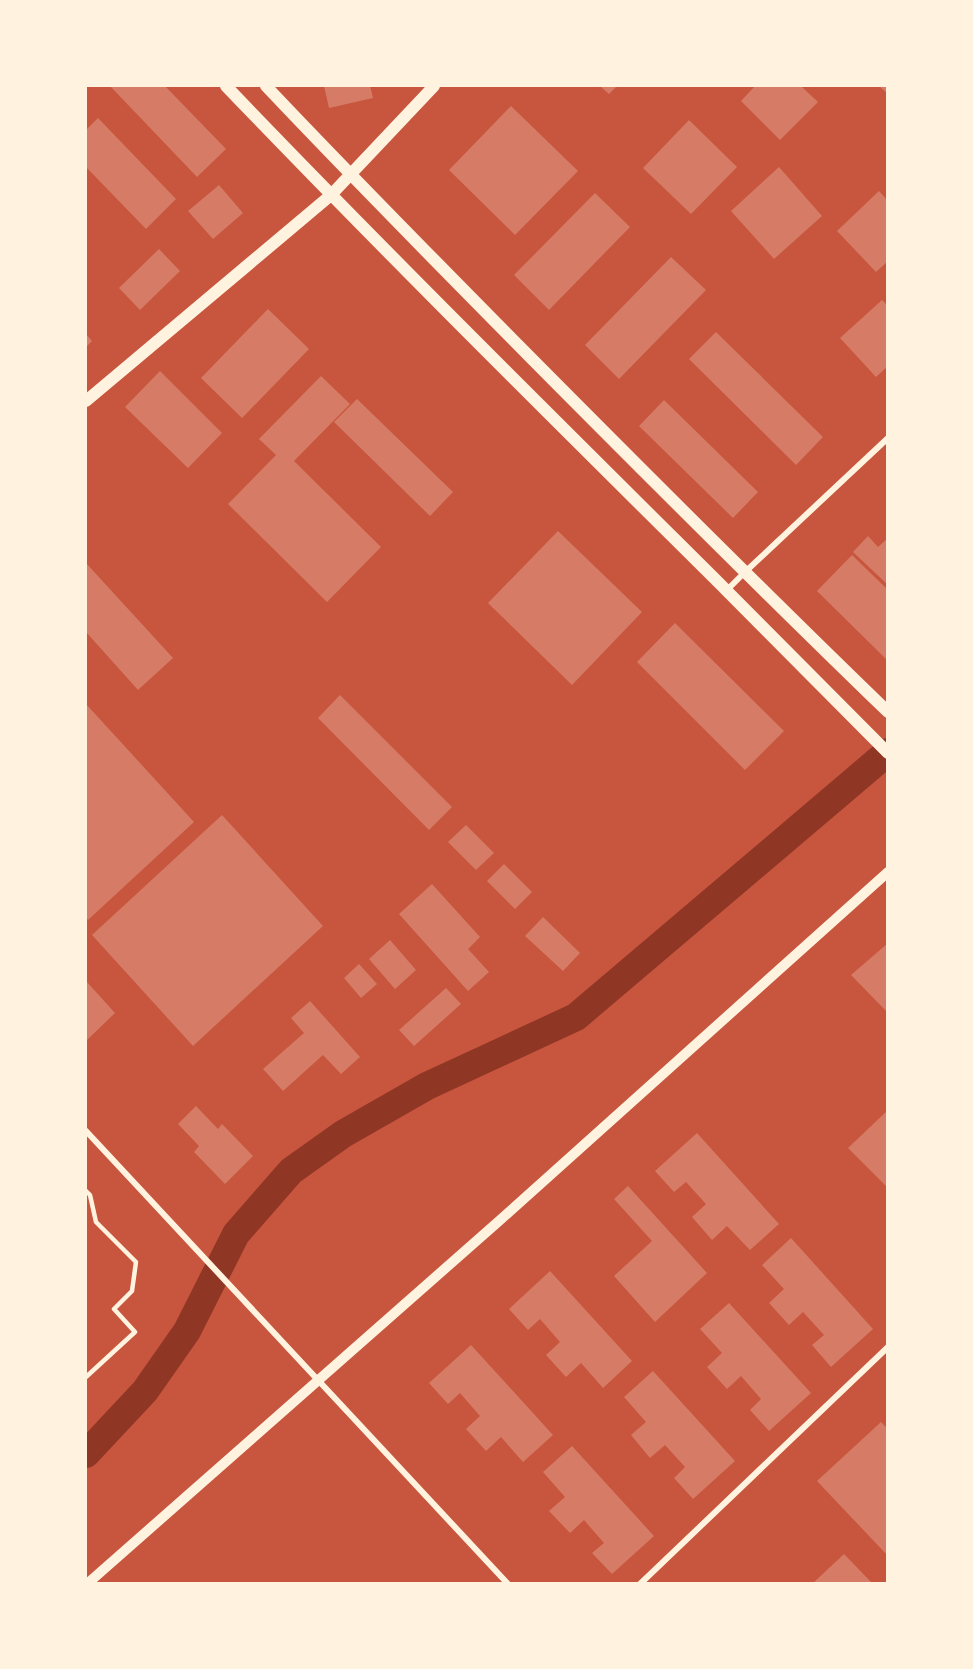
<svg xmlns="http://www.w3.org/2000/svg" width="973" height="1669" viewBox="0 0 973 1669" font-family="Montserrat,sans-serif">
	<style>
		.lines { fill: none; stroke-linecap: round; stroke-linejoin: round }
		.river { stroke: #8f3625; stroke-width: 28 }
		.building { fill: #d67c66 }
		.service { stroke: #fff3e0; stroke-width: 4.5 }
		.minor { stroke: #fff3e0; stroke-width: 6 }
		.tertiary { stroke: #fff3e0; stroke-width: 10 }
		.secondary { stroke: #fff3e0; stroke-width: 12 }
	</style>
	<rect width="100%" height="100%" fill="#c8553d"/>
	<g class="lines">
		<path class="river" d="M86,1454L145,1391L187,1331L236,1234L291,1171L343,1134L427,1086L576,1017L888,752"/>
	</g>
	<g class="building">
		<path d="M112,86H165L226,149L197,177L111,87Z"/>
		<path d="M324,86H370L373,98L329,108Z"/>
		<path d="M600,86H617L609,94Z"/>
		<path d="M755,86H801L818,102L780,140L741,101Z"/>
		<path d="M879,86H888V94Z"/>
		<path d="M511,106L578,171L515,235L449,170Z"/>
		<path d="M98,118L176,199L146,229L86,167V130Z"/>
		<path d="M689,120L737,167L691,214L643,168Z"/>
		<path d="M779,167L822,216L774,259L731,211Z"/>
		<path d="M219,185L243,213L213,239L188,211Z"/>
		<path d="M879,191L888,201V261L876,272L837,231Z"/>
		<path d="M595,193L630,227L549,310L514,275Z"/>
		<path d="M159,249L180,271L140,310L119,288Z"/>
		<path d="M671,257L706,290L619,379L585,345Z"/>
		<path d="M882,300L888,306V366L876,377L840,338Z"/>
		<path d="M268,309L309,349L242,418L201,378Z"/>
		<path d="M716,332L823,437L796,465L689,359Z"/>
		<path d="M86,334L92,341L86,347Z"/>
		<path d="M160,371L222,433L188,468L125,407Z"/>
		<path d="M321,376L350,404L294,461L381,547L327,602L228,504L276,455L259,439Z"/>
		<path d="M357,399L453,492L430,516L334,422Z"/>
		<path d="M664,400L758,492L733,518L639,426Z"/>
		<path d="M558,531L642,612L572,685L488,603Z"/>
		<path d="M868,536L878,547L888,538V585L853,552Z"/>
		<path d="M852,555L888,590V661L817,591Z"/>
		<path d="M86,563L173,658L138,690L86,632Z"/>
		<path d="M675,623L784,731L745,770L637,662Z"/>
		<path d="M340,695L452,807L429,830L318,718Z"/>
		<path d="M86,704L194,822L88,920L86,917Z"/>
		<path d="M222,815L323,926L193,1046L92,935Z"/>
		<path d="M466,825L494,853L476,870L448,842Z"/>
		<path d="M504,864L532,892L515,909L487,881Z"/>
		<path d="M432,884L480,937L468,949L489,972L468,991L399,914Z"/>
		<path d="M543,917L580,953L563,971L525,936Z"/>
		<path d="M390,940L416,970L395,989L369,959Z"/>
		<path d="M888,943V1013L851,975Z"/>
		<path d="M359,964L377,984L361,998L344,978Z"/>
		<path d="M86,981L115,1013L86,1041Z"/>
		<path d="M446,988L461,1004L414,1046L399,1030Z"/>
		<path d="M310,1001L360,1057L341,1074L323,1055L283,1091L263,1069L304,1033L291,1018Z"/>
		<path d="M196,1106L218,1129L222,1124L253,1156L225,1184L194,1152L199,1146L178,1124Z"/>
		<path d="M888,1110V1188L848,1148Z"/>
		<path d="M697,1133L779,1224L750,1250L727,1226L712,1240L692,1217L706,1204L686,1182L674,1192L655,1171Z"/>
		<path d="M628,1186L707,1273L655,1322L614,1276L652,1241L614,1199Z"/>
		<path d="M791,1238L873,1329L831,1367L812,1345L824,1335L803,1312L789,1325L769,1303L784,1289L762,1265Z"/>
		<path d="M550,1271L632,1361L603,1388L581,1363L566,1377L546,1355L560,1342L540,1319L528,1330L509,1309Z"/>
		<path d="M729,1303L811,1393L769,1431L750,1410L761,1399L741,1376L727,1389L707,1367L722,1353L700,1329Z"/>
		<path d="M471,1345L553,1435L523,1462L501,1437L486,1451L466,1429L480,1416L460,1393L448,1404L429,1383Z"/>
		<path d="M653,1371L735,1461L693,1499L674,1478L685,1467L665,1445L650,1458L631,1435L646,1422L624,1397Z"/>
		<path d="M881,1422L888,1429V1556L817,1481Z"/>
		<path d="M572,1446L654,1536L612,1574L592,1553L604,1543L584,1520L570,1533L549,1511L565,1497L543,1472Z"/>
		<path d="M844,1554L873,1584H812Z"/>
	</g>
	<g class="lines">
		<path class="service" d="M86,1191L90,1195L96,1222L136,1262L132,1291L114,1309L135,1332L86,1377"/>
		<g class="minor">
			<path d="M727,590L744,573L888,438"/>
			<path d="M86,1131L508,1584"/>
			<path d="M640,1584L888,1347"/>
		</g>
		<path class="tertiary" d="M87,1584L499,1221L888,872"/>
		<g class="secondary">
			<path d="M226,86C389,256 557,422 724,588C779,643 833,698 888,753"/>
			<path d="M266,86C352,177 440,266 528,355C647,475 766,594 888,712"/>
			<path d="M86,401L331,195L434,86"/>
		</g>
	</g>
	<rect width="973" height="1669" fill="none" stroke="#fff3e0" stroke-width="174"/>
</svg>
